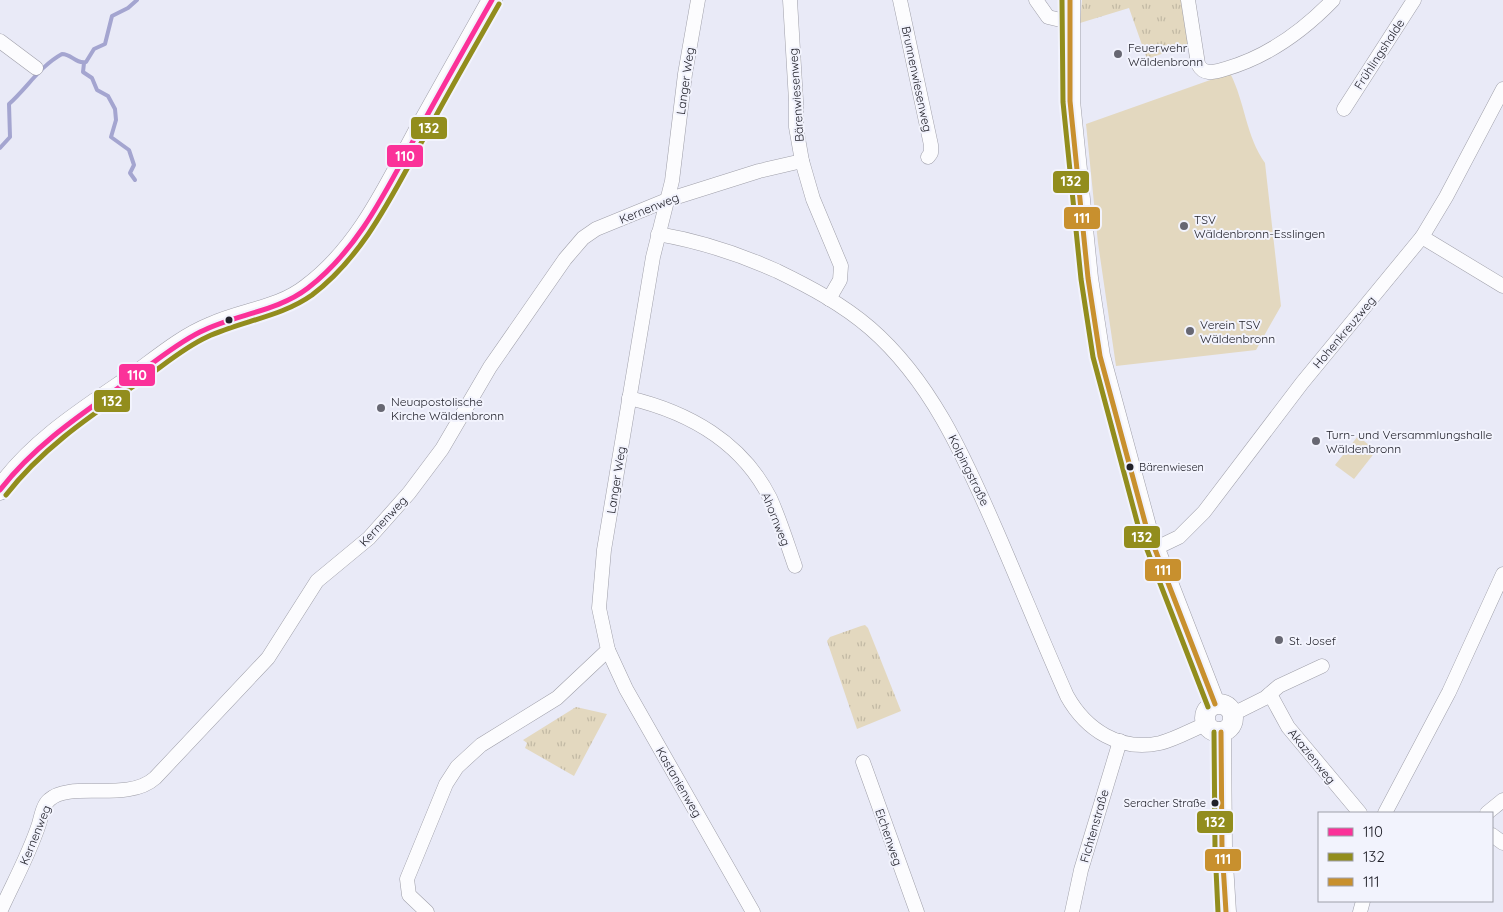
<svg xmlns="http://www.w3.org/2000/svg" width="1503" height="912" viewBox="0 0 1503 912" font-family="Quicksand,sans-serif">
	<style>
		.park { fill: url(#park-tufts) }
		.pitch { fill: #e3d8bf }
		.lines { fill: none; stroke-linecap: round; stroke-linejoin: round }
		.stream { stroke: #a4a5d0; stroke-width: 4 }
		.street-casing { stroke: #9f9fa9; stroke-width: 15 }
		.secondary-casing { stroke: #9f9fa9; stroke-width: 21 }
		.street { stroke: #fcfcfe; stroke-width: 14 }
		.secondary { stroke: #fcfcfe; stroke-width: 20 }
		.bus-1-casing { stroke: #f2f3fd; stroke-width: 9 }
		.bus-2-casing { stroke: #f2f3fd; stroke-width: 9 }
		.bus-3-casing { stroke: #f2f3fd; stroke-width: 9 }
		.bus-1 { stroke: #fb3199; stroke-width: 5 }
		.bus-2 { stroke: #928d1d; stroke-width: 5 }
		.bus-3 { stroke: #c8902e; stroke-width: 5 }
		.poi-dot { fill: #676772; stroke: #f2f3fd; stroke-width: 2 }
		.bus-dot { fill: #21212a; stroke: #f2f3fd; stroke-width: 2 }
		.labels { text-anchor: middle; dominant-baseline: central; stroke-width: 4; stroke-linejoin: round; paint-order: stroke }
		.bus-label { font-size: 11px; fill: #21212a; stroke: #f2f3fd; text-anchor: start }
		.poi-label { font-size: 12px; fill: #21212a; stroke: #f2f3fd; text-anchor: start }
		.street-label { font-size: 12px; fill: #21212a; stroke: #f2f3fd }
		.line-badge { stroke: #f2f3fd; stroke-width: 2 }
		.badge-label { font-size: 14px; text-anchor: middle; font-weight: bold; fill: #fff }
	</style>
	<defs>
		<pattern id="park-tufts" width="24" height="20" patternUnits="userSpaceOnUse" patternTransform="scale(1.25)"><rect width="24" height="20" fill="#e3d8bf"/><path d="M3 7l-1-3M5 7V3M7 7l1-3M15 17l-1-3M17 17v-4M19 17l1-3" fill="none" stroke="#c2b9a4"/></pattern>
	</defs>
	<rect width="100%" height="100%" fill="#e9eaf7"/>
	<g class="park">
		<path d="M1082,0H1181L1190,44L1147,59L1129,8L1080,23Z"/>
		<path d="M861,626L865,625L868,628L901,711L857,729L827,641L830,637Z"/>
		<path d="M576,707L607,714L574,776L525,748L527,743L523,740Z"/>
	</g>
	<g class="pitch">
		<path d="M1230,73C1245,102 1246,137 1265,163L1281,306L1256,350L1116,366L1098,243L1086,124Z"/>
		<path d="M1358,436L1376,451L1354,479L1335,465Z"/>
	</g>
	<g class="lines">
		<g class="stream">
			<path d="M84,63L83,72L92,78L97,90L108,96L115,109L116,120L111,137L129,150L134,165L130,173L135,180"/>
			<path d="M0,148L10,137L9,104C27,88 40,66 62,54C72,54 75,64 86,62L94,49L105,44L112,16L128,8L137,0"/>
		</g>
		<defs>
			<g id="street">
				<path d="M790,0L796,101V127L802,161L813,199L841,266L840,280L829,299"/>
				<path d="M900,0L931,145V153L928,157"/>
				<path d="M1036,0L1048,17L1069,22"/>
				<path d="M1188,0L1198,64C1204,76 1214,72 1225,69C1267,57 1303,31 1333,0"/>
				<path d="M0,41L36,68"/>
				<path d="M1344,109L1414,0"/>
				<path d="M658,234C699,241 739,254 777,271C810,287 842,304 870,328C930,380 963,454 994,525C1019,582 1042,640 1067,696C1086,730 1120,752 1160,743C1176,739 1191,730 1206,724"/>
				<path d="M1422,237L1503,286"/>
				<path d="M629,398C688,412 742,442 770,498C780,520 787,543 795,566"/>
				<path d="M1154,549L1179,537L1204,512L1302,383L1422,237L1446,197L1503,89"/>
				<path d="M608,650L626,689L753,912"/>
				<path d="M1270,694L1288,727L1360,813"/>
				<path d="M1233,714L1265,698L1279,686L1322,666"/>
				<path d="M863,762L917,912"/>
				<path d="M1385,813L1449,692L1503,574"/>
				<path d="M1487,813L1503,800"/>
				<path d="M1492,835L1503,843"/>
				<path d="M0,912C13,883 29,855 39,824C41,817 43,805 49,800C70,780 127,803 155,778L268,658L317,581L369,538L409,493L442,449L490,367L565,259L583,238L596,229L667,200L759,171L802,161"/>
				<path d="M427,912L409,895L407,879L446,784L457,767L481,745L557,698L608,650L599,608L604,550L653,257L672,181L685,74L698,0"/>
				<path d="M1072,912L1081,870L1120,741"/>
				<path d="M1360,912L1363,901"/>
			</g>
			<g id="secondary">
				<path d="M1070,0V101L1088,278L1100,356L1146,526L1215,704"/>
				<path d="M0,490C34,441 89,408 138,374C161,357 184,338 211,327C243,312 279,311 308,288C360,249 388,188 418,132C443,88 467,44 492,0"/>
				<circle cx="1219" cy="718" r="14"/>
				<path d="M1221,732L1222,848L1226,912"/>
			</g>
		</defs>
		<use href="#street" class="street-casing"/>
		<use href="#secondary" class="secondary-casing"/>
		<use href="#street" class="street"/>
		<use href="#secondary" class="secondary"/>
		<defs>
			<path id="bus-1" d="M0,490C38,441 88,410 138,374C158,359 178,343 200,332C235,314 277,312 308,288C360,248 387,188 418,132C442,88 467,44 492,0"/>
			<g id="bus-2">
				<path d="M1062,0L1063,102L1081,279L1093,357L1139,529L1208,707"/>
				<path d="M6,495C43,447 92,415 141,381C163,366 183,348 207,337C241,321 281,317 312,295C365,255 393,193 425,136C449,91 474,48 499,4"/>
				<path d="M1214,732L1215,848L1218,912"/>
			</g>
			<g id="bus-3">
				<path d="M1070,0V101L1088,278L1100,356L1146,526L1215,704"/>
				<path d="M1221,732L1222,848L1226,912"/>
			</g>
		</defs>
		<use href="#bus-1" class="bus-1-casing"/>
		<use href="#bus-2" class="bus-2-casing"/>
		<use href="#bus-3" class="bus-3-casing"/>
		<use href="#bus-1" class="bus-1"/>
		<use href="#bus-2" class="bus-2"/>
		<use href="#bus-3" class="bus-3"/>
	</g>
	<g class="poi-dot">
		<circle cx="1118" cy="54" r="5"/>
		<circle cx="1184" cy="226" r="5"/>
		<circle cx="1190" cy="331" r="5"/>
		<circle cx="381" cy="408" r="5"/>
		<circle cx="1316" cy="441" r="5"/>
		<circle cx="1279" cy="640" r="5"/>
	</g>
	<g class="bus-dot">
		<circle cx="229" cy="320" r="4.5"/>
		<circle cx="1130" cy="467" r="4.5"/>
		<circle cx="1215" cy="803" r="4.5"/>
	</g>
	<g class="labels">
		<g class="bus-label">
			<text x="1139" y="467">Bärenwiesen</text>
			<text x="1206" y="803" text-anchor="end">Seracher Straße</text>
		</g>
		<g class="poi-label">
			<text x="1128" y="47">Feuerwehr<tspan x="1128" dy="14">Wäldenbronn</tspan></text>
			<text x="1194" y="219">TSV<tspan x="1194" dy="14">Wäldenbronn-Esslingen</tspan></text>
			<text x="1200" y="324">Verein TSV<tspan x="1200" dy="14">Wäldenbronn</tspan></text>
			<text x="391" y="401">Neuapostolische<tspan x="391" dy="14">Kirche Wäldenbronn</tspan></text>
			<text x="1326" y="434">Turn- und Versammlungshalle<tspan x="1326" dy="14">Wäldenbronn</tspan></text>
			<text x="1289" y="640">St. Josef</text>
		</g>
		<g class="street-label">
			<text transform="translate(1379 54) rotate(-57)">Frühlingshalde</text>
			<text transform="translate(917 79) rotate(78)">Brunnenwiesenweg</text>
			<text transform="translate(685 81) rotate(-82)">Langer Weg</text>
			<text transform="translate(796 95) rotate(-94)">Bärenwiesenweg</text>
			<text transform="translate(649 208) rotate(-22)">Kernenweg</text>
			<text transform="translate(1344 332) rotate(-50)">Hohenkreuzweg</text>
			<text transform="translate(969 470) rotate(64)">Kolpingstraße</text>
			<text transform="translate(616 480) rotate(-81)">Langer Weg</text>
			<text transform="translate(776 519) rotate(68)">Ahornweg</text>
			<text transform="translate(383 521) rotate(-47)">Kernenweg</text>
			<text transform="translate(1312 756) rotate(51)">Akazienweg</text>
			<text transform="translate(679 782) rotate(60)">Kastanienweg</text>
			<text transform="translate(1094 826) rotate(-74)">Fichtenstraße</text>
			<text transform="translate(35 835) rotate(-68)">Kernenweg</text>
			<text transform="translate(889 837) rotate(71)">Eichenweg</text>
		</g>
	</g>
	<g class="line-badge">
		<rect x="410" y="116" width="38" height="24" rx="5" fill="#928d1d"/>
		<rect x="386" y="144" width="38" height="24" rx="5" fill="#fb3199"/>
		<rect x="1052" y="170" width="38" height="24" rx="5" fill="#928d1d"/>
		<rect x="1063" y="206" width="38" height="24" rx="5" fill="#c8902e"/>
		<rect x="118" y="363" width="38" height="24" rx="5" fill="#fb3199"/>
		<rect x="93" y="389" width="38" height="24" rx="5" fill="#928d1d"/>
		<rect x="1123" y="525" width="38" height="24" rx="5" fill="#928d1d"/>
		<rect x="1144" y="558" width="38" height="24" rx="5" fill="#c8902e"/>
		<rect x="1196" y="810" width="38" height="24" rx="5" fill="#928d1d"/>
		<rect x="1204" y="848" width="38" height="24" rx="5" fill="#c8902e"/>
	</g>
	<g class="badge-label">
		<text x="429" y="133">132</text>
		<text x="405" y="161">110</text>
		<text x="1071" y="186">132</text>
		<text x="1082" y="223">111</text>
		<text x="137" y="380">110</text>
		<text x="112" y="406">132</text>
		<text x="1142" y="542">132</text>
		<text x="1163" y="575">111</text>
		<text x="1215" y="827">132</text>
		<text x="1223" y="864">111</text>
	</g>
	<rect x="1318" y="812" width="175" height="90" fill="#f2f3fd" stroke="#9e9fa9"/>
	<rect x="1328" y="828" width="25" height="8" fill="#fb3199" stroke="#9e9fa9"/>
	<text x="1363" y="837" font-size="15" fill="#21212a">110</text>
	<rect x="1328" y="853" width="25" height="8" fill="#928d1d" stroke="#9e9fa9"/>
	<text x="1363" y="862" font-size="15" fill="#21212a">132</text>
	<rect x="1328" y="878" width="25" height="8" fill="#c8902e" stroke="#9e9fa9"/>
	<text x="1363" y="887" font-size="15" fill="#21212a">111</text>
</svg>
